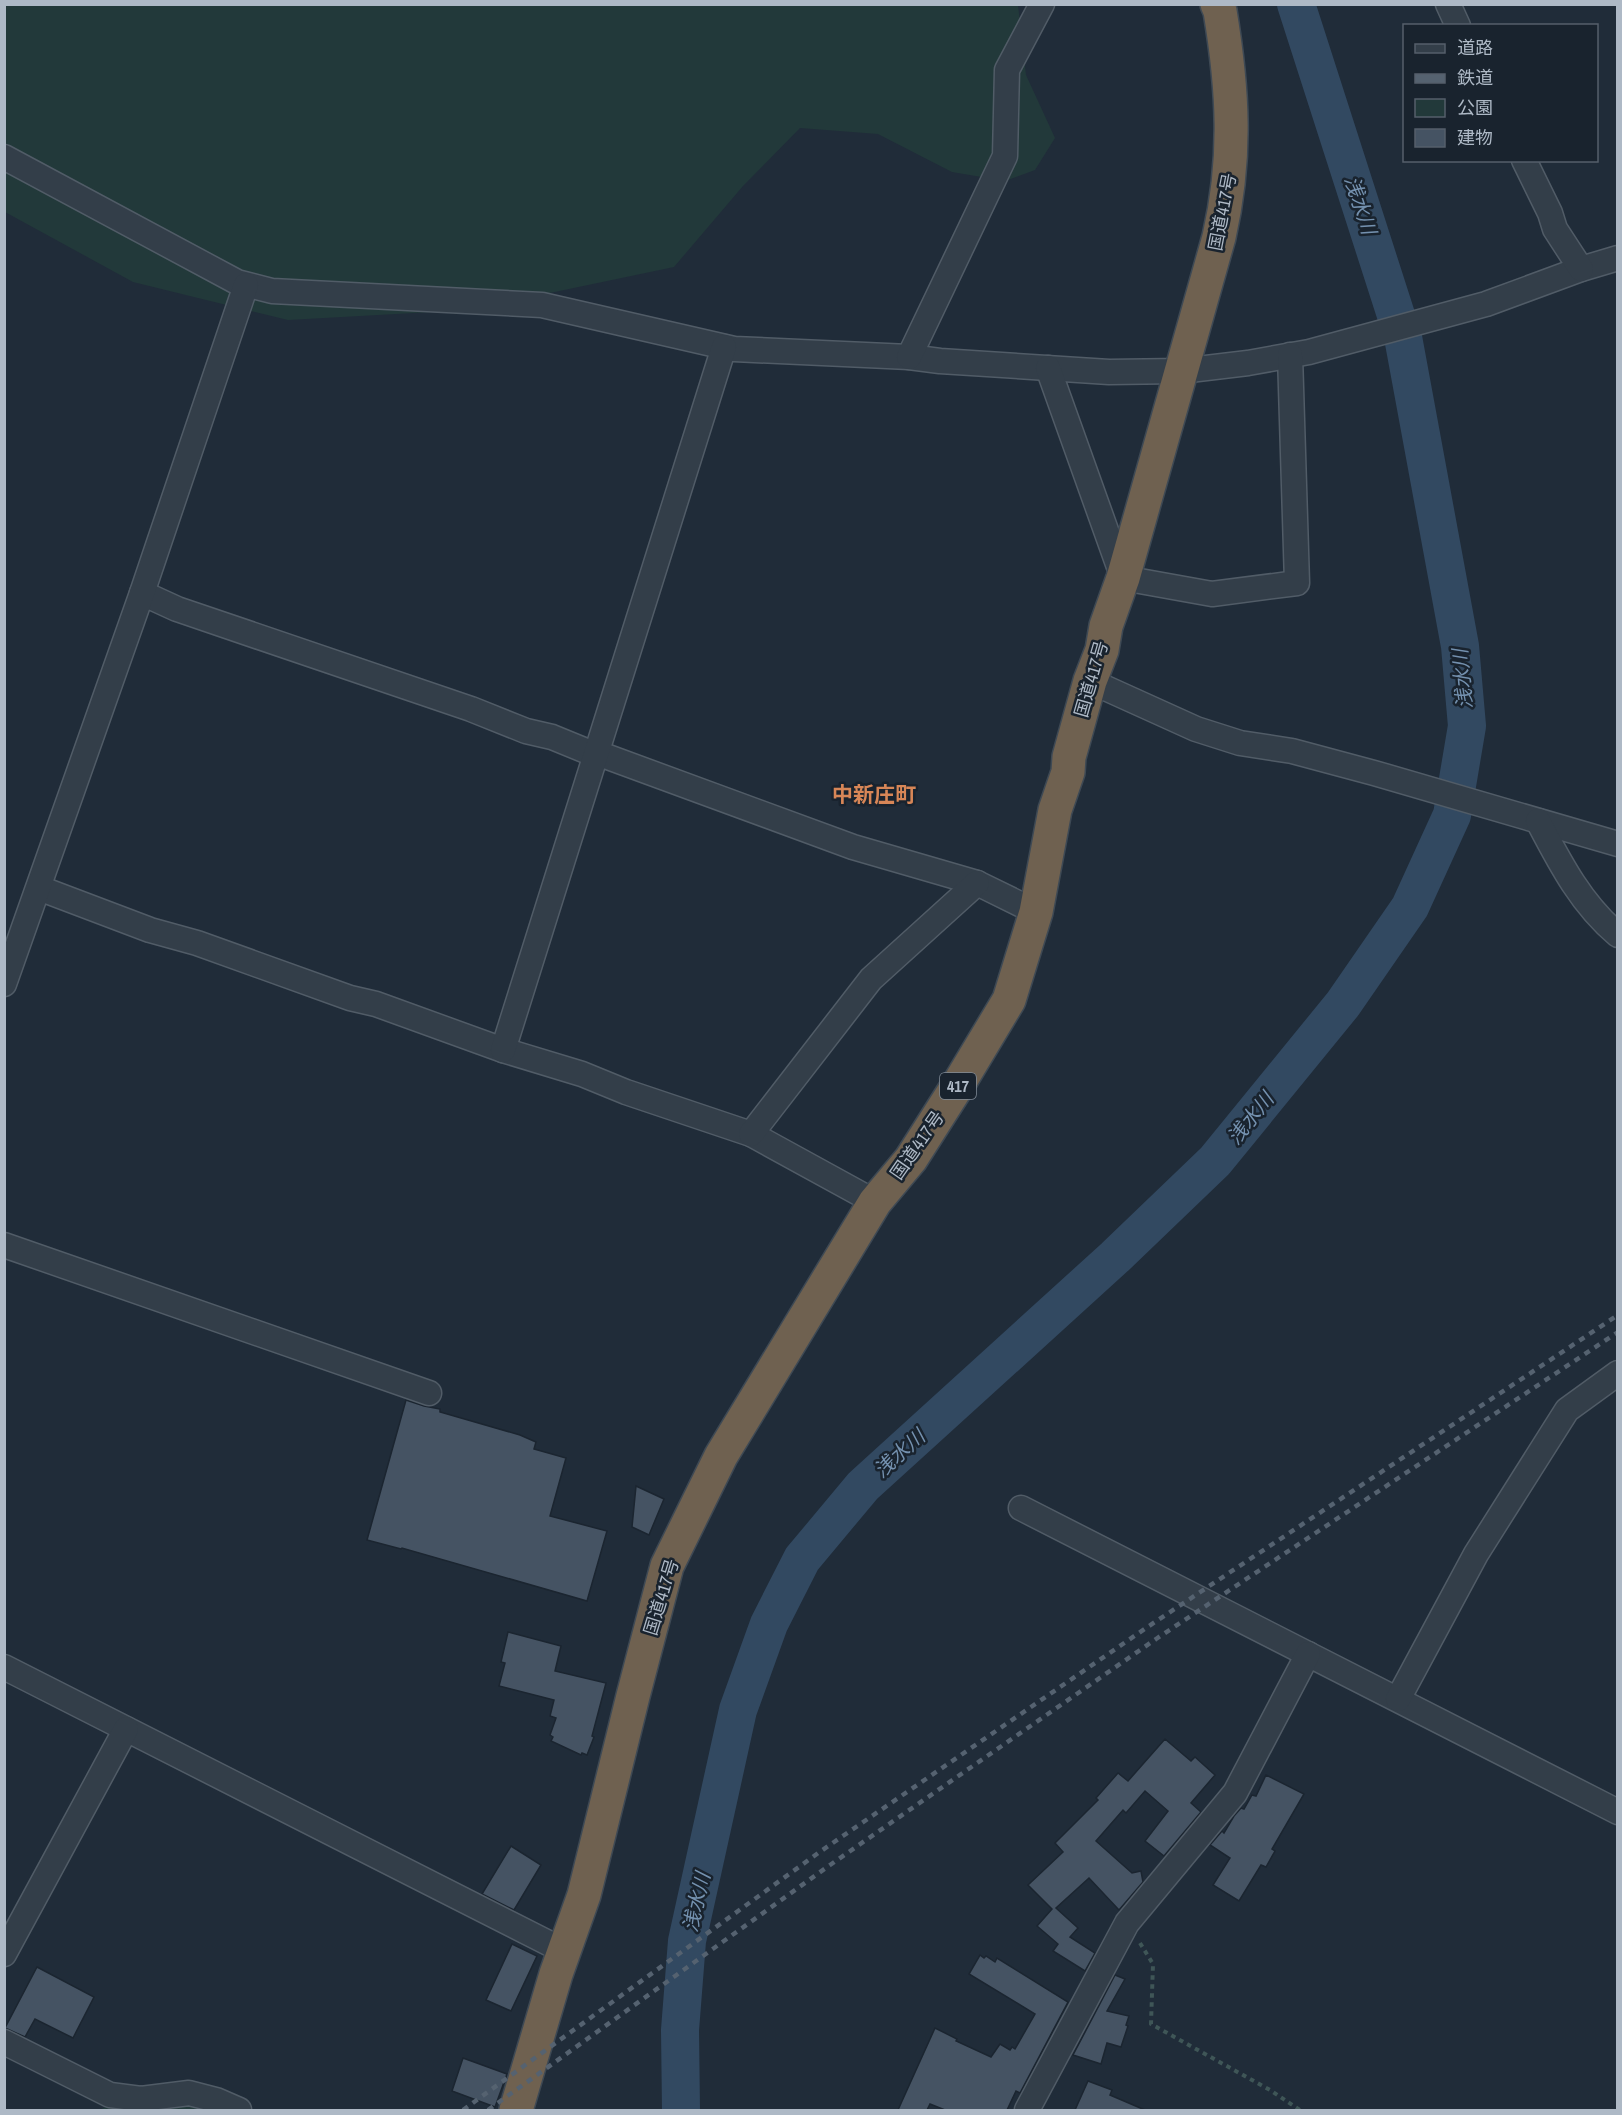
<svg xmlns="http://www.w3.org/2000/svg" width="1622" height="2115" viewBox="0 0 1622 2115" font-family="'Archivo Narrow','Noto Sans JP',sans-serif">
	<style>
		.green { fill: #22393a }
		.lines { fill: none; stroke-linecap: round; stroke-linejoin: round }
		.river { stroke: #324961; stroke-width: 38 }
		.building { fill: #455363; stroke: #1b2530; stroke-width: 1.5 }
		.minor-casing { stroke: #515c67; stroke-width: 27 }
		.highway-casing { stroke: #3e4954; stroke-width: 36 }
		.path { stroke: #3f5657; stroke-width: 4; stroke-dasharray: 4.5 4.5; stroke-linecap: butt }
		.minor { stroke: #333e49; stroke-width: 24 }
		.highway { stroke: #6f6150; stroke-width: 33 }
		.rail { stroke: #556270; stroke-width: 4.5; stroke-dasharray: 6 6; stroke-linecap: butt }
		.labels { text-anchor: middle; dominant-baseline: central; stroke-width: 5; stroke-linejoin: round; paint-order: stroke }
		.shield { fill: #19232e; stroke: #818c98; stroke-width: 1.5 }
		.shield-label { font-size: 16px; font-weight: bold; fill: #aeb9c6 }
		.street-label { font-size: 18px; fill: #aeb9c6; stroke: #19232e }
		.water-label { font-size: 20px; font-style: italic; fill: #7491af; stroke: #19232e }
		.quarter-label { font-size: 21px; font-weight: bold; fill: #d78657; stroke: #19232e }
	</style>
	<rect width="100%" height="100%" fill="#202c39"/>
	<g class="green">
		<path d="M4,5H1018L1026,75L1055,138L1035,170L1005,181L952,172L878,134L800,128L743,186L674,267L468,310L288,320L133,282L5,212Z"/>
		<path d="M128,2097L230,2110H99Z"/>
	</g>
	<g class="lines">
		<path class="river" d="M681,2110L680,2030L687,1941L738,1710L769,1624L802,1559L863,1486L1115,1257L1215,1161L1343,1004L1410,907L1452,815L1467,726L1460,646L1403,337L1296,4"/>
	</g>
	<g class="building">
		<path d="M406,1400L424,1406L440,1409V1412L520,1435L536,1442L534,1449L566,1458L550,1516L607,1531L587,1601L402,1548L401,1549L367,1540Z"/>
		<path d="M636,1486L664,1499L649,1535L632,1527Z"/>
		<path d="M508,1632L561,1646L555,1671L606,1683L592,1736L594,1737L587,1755L582,1753L581,1755L551,1741L553,1737L550,1735L556,1718L550,1716L554,1700L499,1686L505,1663L501,1662Z"/>
		<path d="M1165,1739L1191,1761L1195,1757L1215,1775L1191,1803L1201,1812L1164,1856L1145,1841L1168,1811L1145,1791L1126,1813L1123,1810L1096,1841L1132,1873L1141,1871L1143,1882L1119,1910L1089,1878L1056,1908L1078,1928L1070,1937L1095,1953L1085,1971L1053,1951L1058,1944L1037,1926L1052,1909L1028,1885L1063,1852L1055,1843L1098,1800L1096,1798L1118,1773L1128,1781Z"/>
		<path d="M1266,1775L1304,1794L1272,1849L1275,1851L1266,1867L1261,1865L1239,1901L1213,1885L1230,1858L1210,1845L1222,1831L1224,1833L1234,1816L1241,1808L1244,1809L1252,1795L1256,1796Z"/>
		<path d="M511,1846L541,1865L514,1910L482,1894Z"/>
		<path d="M512,1944L537,1956L511,2011L486,2000Z"/>
		<path d="M980,1955L984,1958L986,1956L995,1962L997,1958L1068,2002L1020,2093L1016,2091L1007,2110H945L930,2104L927,2110H898L935,2028L957,2039L956,2041L991,2057L1000,2044L1010,2050L1012,2047L1015,2049L1035,2014L969,1974Z"/>
		<path d="M37,1967L94,1997L73,2038L35,2019L25,2037L5,2028Z"/>
		<path d="M1115,1975L1125,1979L1107,2011L1129,2016L1126,2025L1128,2026L1121,2047L1107,2043L1101,2064L1073,2055Z"/>
		<path d="M463,2058L507,2074L495,2107L452,2091Z"/>
		<path d="M1088,2081L1112,2090L1110,2095L1145,2110H1075Z"/>
	</g>
	<g class="lines">
		<defs>
			<g id="minor">
				<path d="M1448,4L1458,26"/>
				<path d="M4,157L237,282L272,291L542,305L734,349L909,357L940,361L1109,372L1181,371L1248,363L1309,352L1486,304L1581,269L1618,258"/>
				<path d="M1524,160L1550,213L1555,229L1581,269"/>
				<path d="M909,357L1005,156L1007,70L1042,4"/>
				<path d="M1048,368L1123,578L1212,594L1297,583L1290,355"/>
				<path d="M142,593L177,609L471,709L526,731L552,737L596,755L608,757L853,847L977,883L1036,912"/>
				<path d="M1090,681L1196,729L1240,743L1292,751L1374,773L1618,844"/>
				<path d="M1538,821C1560,863 1581,904 1618,935"/>
				<path d="M39,888L150,930L197,943L350,998L376,1004L503,1050L582,1074L626,1092L751,1134L875,1202"/>
				<path d="M4,984L142,593L246,285"/>
				<path d="M503,1050L724,347"/>
				<path d="M751,1134L871,979L977,883"/>
				<path d="M4,1245L429,1393"/>
				<path d="M1021,1508L1618,1812"/>
				<path d="M4,1667L564,1951"/>
				<path d="M1398,1699L1476,1554L1567,1410L1618,1373"/>
				<path d="M4,1954L126,1729"/>
				<path d="M4,2042L110,2095L141,2099L189,2093L216,2100L239,2110"/>
				<path d="M1027,2110L1127,1923L1235,1793L1308,1654"/>
			</g>
			<path id="highway" d="M516,2110L556,1974L584,1895L633,1696L667,1566L721,1456L875,1202L911,1159L958,1085L1009,1000L1036,912L1055,810L1068,772L1069,757L1090,681L1102,650L1106,626L1123,578L1219,237C1237,158 1233,90 1220,11L1217,4"/>
		</defs>
		<use href="#minor" class="minor-casing"/>
		<use href="#highway" class="highway-casing"/>
		<path class="path" d="M1140,1943L1153,1964L1151,2024L1270,2090L1300,2110"/>
		<use href="#minor" class="minor"/>
		<use href="#highway" class="highway"/>
		<g class="rail">
			<path d="M463,2110L821,1851L1149,1626L1618,1315"/>
			<path d="M488,2110L830,1865L1156,1639L1618,1332"/>
		</g>
	</g>
	<g class="labels">
		<rect class="shield" x="940" y="1073" width="36" height="26" rx="4.5"/>
		<g class="shield-label">
			<text x="958" y="1086">417</text>
		</g>
		<g class="street-label">
			<text transform="translate(1222 212) rotate(-79)">国道417号</text>
			<text transform="translate(1091 679) rotate(-74)">国道417号</text>
			<text transform="translate(917 1145) rotate(-55)">国道417号</text>
			<text transform="translate(661 1597) rotate(-73)">国道417号</text>
		</g>
		<g class="water-label">
			<text transform="translate(1361 205) rotate(72)">浅水川</text>
			<text transform="translate(1462 679) rotate(-95)">浅水川</text>
			<text transform="translate(1250 1118) rotate(-51)">浅水川</text>
			<text transform="translate(899 1453) rotate(-42)">浅水川</text>
			<text transform="translate(696 1902) rotate(-77)">浅水川</text>
		</g>
		<g class="quarter-label">
			<text x="874" y="794">中新庄町</text>
		</g>
	</g>
	<rect width="1622" height="2115" fill="none" stroke="#aeb9c6" stroke-width="12"/>
	<rect x="1403" y="24" width="195" height="138" fill="#19232e" stroke="#555f6b" stroke-width="1.5"/>
	<rect x="1415" y="44" width="30" height="9" fill="#333e49" stroke="#555f6b" stroke-width="1.5"/>
	<text x="1457" y="54" font-size="18" fill="#aeb9c6">道路</text>
	<rect x="1415" y="74" width="30" height="9" fill="#556270" stroke="#555f6b" stroke-width="1.5"/>
	<text x="1457" y="84" font-size="18" fill="#aeb9c6">鉄道</text>
	<rect x="1415" y="99" width="30" height="18" fill="#22393a" stroke="#555f6b" stroke-width="1.5"/>
	<text x="1457" y="114" font-size="18" fill="#aeb9c6">公園</text>
	<rect x="1415" y="129" width="30" height="18" fill="#455363" stroke="#555f6b" stroke-width="1.5"/>
	<text x="1457" y="144" font-size="18" fill="#aeb9c6">建物</text>
</svg>
